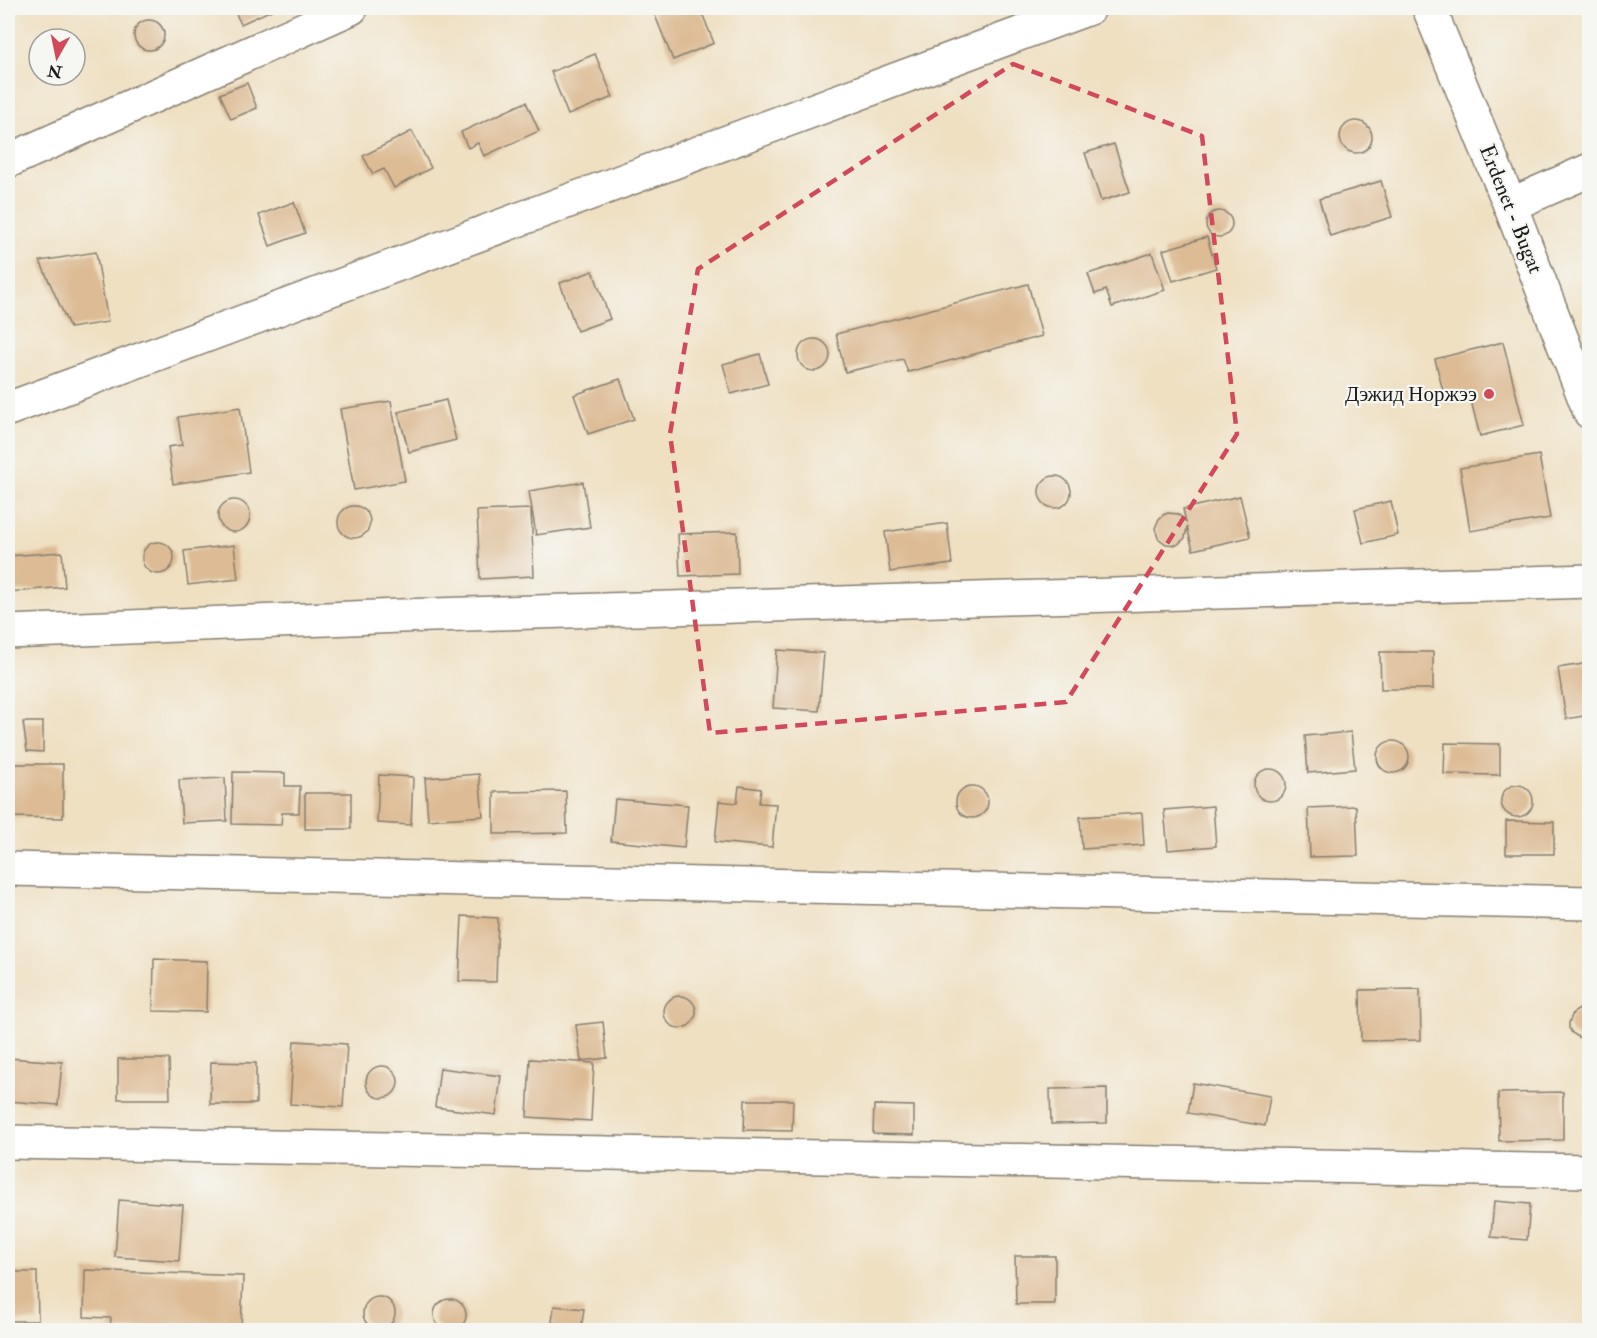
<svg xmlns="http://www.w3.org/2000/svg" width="1597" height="1338" viewBox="0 0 1597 1338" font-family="'IM FELL Double Pica',serif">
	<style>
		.building { fill: #ddbc95 }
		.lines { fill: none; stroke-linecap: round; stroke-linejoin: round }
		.minor-casing { stroke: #867e6f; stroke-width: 36 }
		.tertiary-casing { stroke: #867e6f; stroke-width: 36 }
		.minor { stroke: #fff; stroke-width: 33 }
		.tertiary { stroke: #fff; stroke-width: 33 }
		.marked { fill: none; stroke: #d1495b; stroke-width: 4.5; stroke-dasharray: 12 8; stroke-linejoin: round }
		.poi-dot { fill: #d1495b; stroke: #f6f6f2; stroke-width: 2 }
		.labels { text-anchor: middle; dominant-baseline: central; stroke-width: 4.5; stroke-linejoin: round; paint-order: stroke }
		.street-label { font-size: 21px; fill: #1c1c1c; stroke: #f6f6f2 }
		.poi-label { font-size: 21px; fill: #1c1c1c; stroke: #f6f6f2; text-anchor: end }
	</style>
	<rect width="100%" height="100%" fill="#f6f6f2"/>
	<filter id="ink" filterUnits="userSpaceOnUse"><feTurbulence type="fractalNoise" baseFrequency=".0167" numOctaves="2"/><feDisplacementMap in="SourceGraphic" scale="12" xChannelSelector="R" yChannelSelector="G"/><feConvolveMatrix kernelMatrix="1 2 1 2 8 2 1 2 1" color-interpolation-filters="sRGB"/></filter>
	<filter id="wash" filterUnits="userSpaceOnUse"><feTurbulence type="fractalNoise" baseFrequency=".008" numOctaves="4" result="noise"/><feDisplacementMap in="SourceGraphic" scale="24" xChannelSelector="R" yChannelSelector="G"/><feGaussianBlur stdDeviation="1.35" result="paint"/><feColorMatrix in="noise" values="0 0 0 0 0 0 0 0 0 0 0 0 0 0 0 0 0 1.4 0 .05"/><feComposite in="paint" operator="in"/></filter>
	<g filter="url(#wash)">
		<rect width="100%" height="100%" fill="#efe0c2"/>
		<g id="blocks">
			<g class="building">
				<path d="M233,8H276L241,24Z"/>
				<path d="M652,8H700L714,43L673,60Z"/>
				<circle cx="149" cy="35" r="15"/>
				<path d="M595,54L613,97L568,115L551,72Z"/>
				<path d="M247,83L257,108L231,119L220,94Z"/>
				<path d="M526,102L539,131L484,156L478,143L468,148L461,132Z"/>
				<circle cx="1356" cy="137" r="16"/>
				<path d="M412,131L431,168L394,188L384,169L373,174L363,156Z"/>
				<path d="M1114,144L1130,192L1101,201L1085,153Z"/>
				<path d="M1381,181L1392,217L1330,236L1319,199Z"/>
				<path d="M294,202L305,233L270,246L259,215Z"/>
				<circle cx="1219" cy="224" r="13"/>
				<path d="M1207,237L1216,268L1173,281L1163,250Z"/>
				<path d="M96,252L108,322L70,328L40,261Z"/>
				<path d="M1152,253L1165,290L1112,307L1106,290L1095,294L1088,274Z"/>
				<path d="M593,271L610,319L577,331L560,283Z"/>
				<path d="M1028,284L1042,336L908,372L903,359L845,372L836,334Z"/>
				<circle cx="814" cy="355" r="16"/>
				<path d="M1503,342L1524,425L1480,436L1470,397L1446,403L1435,359Z"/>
				<path d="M760,354L768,384L731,394L723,364Z"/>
				<path d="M620,379L634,419L588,434L574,395Z"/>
				<path d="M446,400L456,440L409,452L398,412Z"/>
				<path d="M391,401L405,481L354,490L340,409Z"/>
				<path d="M240,407L249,472L173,484L168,447L182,445L178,417Z"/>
				<path d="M1539,455L1550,518L1470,531L1460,468Z"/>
				<circle cx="1055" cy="492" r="16"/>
				<path d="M583,482L590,527L536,535L529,491Z"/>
				<path d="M1240,496L1250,537L1193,550L1187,527L1185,538L1177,545L1166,544L1158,538L1155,528L1159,519L1163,515L1168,513L1178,514L1186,522L1183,509Z"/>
				<circle cx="234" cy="516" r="16"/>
				<path d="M1391,501L1398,535L1363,543L1355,509Z"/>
				<circle cx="354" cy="522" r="16"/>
				<path d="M531,509L534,576L480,579L477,511Z"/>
				<path d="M947,523L952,564L890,572L885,532Z"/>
				<path d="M737,532L738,574L680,576L678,534Z"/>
				<circle cx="158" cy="558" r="16"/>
				<path d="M234,545L238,579L188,585L184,551Z"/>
				<path d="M62,552L65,587L8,592V556Z"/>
				<path d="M777,650L824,653L819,711L773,708Z"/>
				<path d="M1380,652H1433V689H1381Z"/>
				<path d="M1590,663V715L1566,719L1558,668Z"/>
				<path d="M23,722H43V752L27,751Z"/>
				<path d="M1351,732L1355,769L1308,773L1305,736Z"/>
				<circle cx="1393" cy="757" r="16"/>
				<path d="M1445,743L1500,744V775L1444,774Z"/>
				<path d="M8,764H63V818L8,817Z"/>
				<circle cx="1270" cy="785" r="16"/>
				<path d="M233,772L285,773V786H300L299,813H282L281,825L232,824Z"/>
				<path d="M479,774L483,816L428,820L425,778Z"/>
				<path d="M379,775L413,777L411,825L377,823Z"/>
				<path d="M225,778L227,821L182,823L179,780Z"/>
				<circle cx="1517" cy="801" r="16"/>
				<path d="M739,786L761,789L759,803L776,804L772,847L715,842L719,801L737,803Z"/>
				<circle cx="972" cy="802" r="16"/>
				<path d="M566,791L567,833L494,834V792Z"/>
				<rect x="305" y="793" width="46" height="36"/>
				<path d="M615,799L688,805L684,848L611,841Z"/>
				<path d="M1213,806L1216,846L1168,850L1164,810Z"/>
				<path d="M1356,806L1358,856L1310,857L1308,808Z"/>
				<path d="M1142,813L1144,845L1082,849L1080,817Z"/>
				<path d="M1506,821L1554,822V854H1506Z"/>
				<path d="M462,916L498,918L496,982L459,981Z"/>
				<path d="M154,959L207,961L206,1012L153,1011Z"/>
				<path d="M1420,989L1421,1040L1361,1041L1360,990Z"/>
				<circle cx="680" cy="1012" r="16"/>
				<path d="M1581,1008H1590V1038H1580L1572,1033L1569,1028V1023L1573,1013Z"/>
				<path d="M603,1022L607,1058L581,1061L576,1025Z"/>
				<path d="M294,1041L347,1044L343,1107L290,1104Z"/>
				<path d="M8,1058L62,1062L58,1105L8,1101Z"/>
				<path d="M118,1059H169L170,1099H118Z"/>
				<path d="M530,1059L594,1063L591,1121L527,1117Z"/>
				<path d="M211,1062L256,1063V1104H210Z"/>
				<circle cx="382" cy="1082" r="16"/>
				<path d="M440,1068L501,1076L496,1115L435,1107Z"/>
				<path d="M1193,1083L1270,1096L1265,1126L1188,1113Z"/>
				<path d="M1107,1088V1123L1051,1124L1050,1089Z"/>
				<path d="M1563,1092V1140L1499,1141L1498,1093Z"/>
				<path d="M745,1100H793L792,1131L744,1130Z"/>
				<path d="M874,1105L914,1106V1135L873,1134Z"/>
				<path d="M119,1200L183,1205L179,1261L115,1257Z"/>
				<path d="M1494,1201L1530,1204L1527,1240L1491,1237Z"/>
				<path d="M1015,1256H1055V1304H1016Z"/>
				<path d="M85,1270L243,1276L241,1330H110L111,1318L84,1317Z"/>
				<path d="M8,1272H37L38,1321H8Z"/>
				<circle cx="379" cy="1313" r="16"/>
				<circle cx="450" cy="1315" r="16"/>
				<path d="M554,1306L584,1309L581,1330H551Z"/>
			</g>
		</g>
	</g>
	<g filter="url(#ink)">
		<use href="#blocks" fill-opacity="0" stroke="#867e6f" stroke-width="1.5"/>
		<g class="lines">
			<defs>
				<g id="minor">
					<path d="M8,161L351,8"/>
					<path d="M1510,205L1590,170"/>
					<path d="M8,409L1089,8"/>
					<path d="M8,632L400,616L1590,581"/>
					<path d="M8,869L1590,903"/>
					<path d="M8,1142L1590,1171"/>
				</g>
				<path id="tertiary" d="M1429,8L1510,205L1590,412"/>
			</defs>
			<use href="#minor" class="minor-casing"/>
			<use href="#tertiary" class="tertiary-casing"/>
			<use href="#minor" class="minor"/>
			<use href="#tertiary" class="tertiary"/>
		</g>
	</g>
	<path class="marked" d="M1013,64L1202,136L1237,434L1066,702L710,733L670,434L698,269Z"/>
	<circle class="poi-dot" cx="1489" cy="394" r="6"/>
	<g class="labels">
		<g class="street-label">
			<text transform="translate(1511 209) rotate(68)">Erdenet - Bugat</text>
		</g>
		<g class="poi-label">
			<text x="1477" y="394">Дэжид Норжээ</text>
		</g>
	</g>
	<rect width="1597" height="1338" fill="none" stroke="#f6f6f2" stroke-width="30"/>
	<g transform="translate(57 57) rotate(189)"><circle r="28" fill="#f6f6f2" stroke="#9f9f9c" stroke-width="1.5"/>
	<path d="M0-4.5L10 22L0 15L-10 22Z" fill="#d1495b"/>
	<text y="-9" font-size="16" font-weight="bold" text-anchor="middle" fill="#1c1c1c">N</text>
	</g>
</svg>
